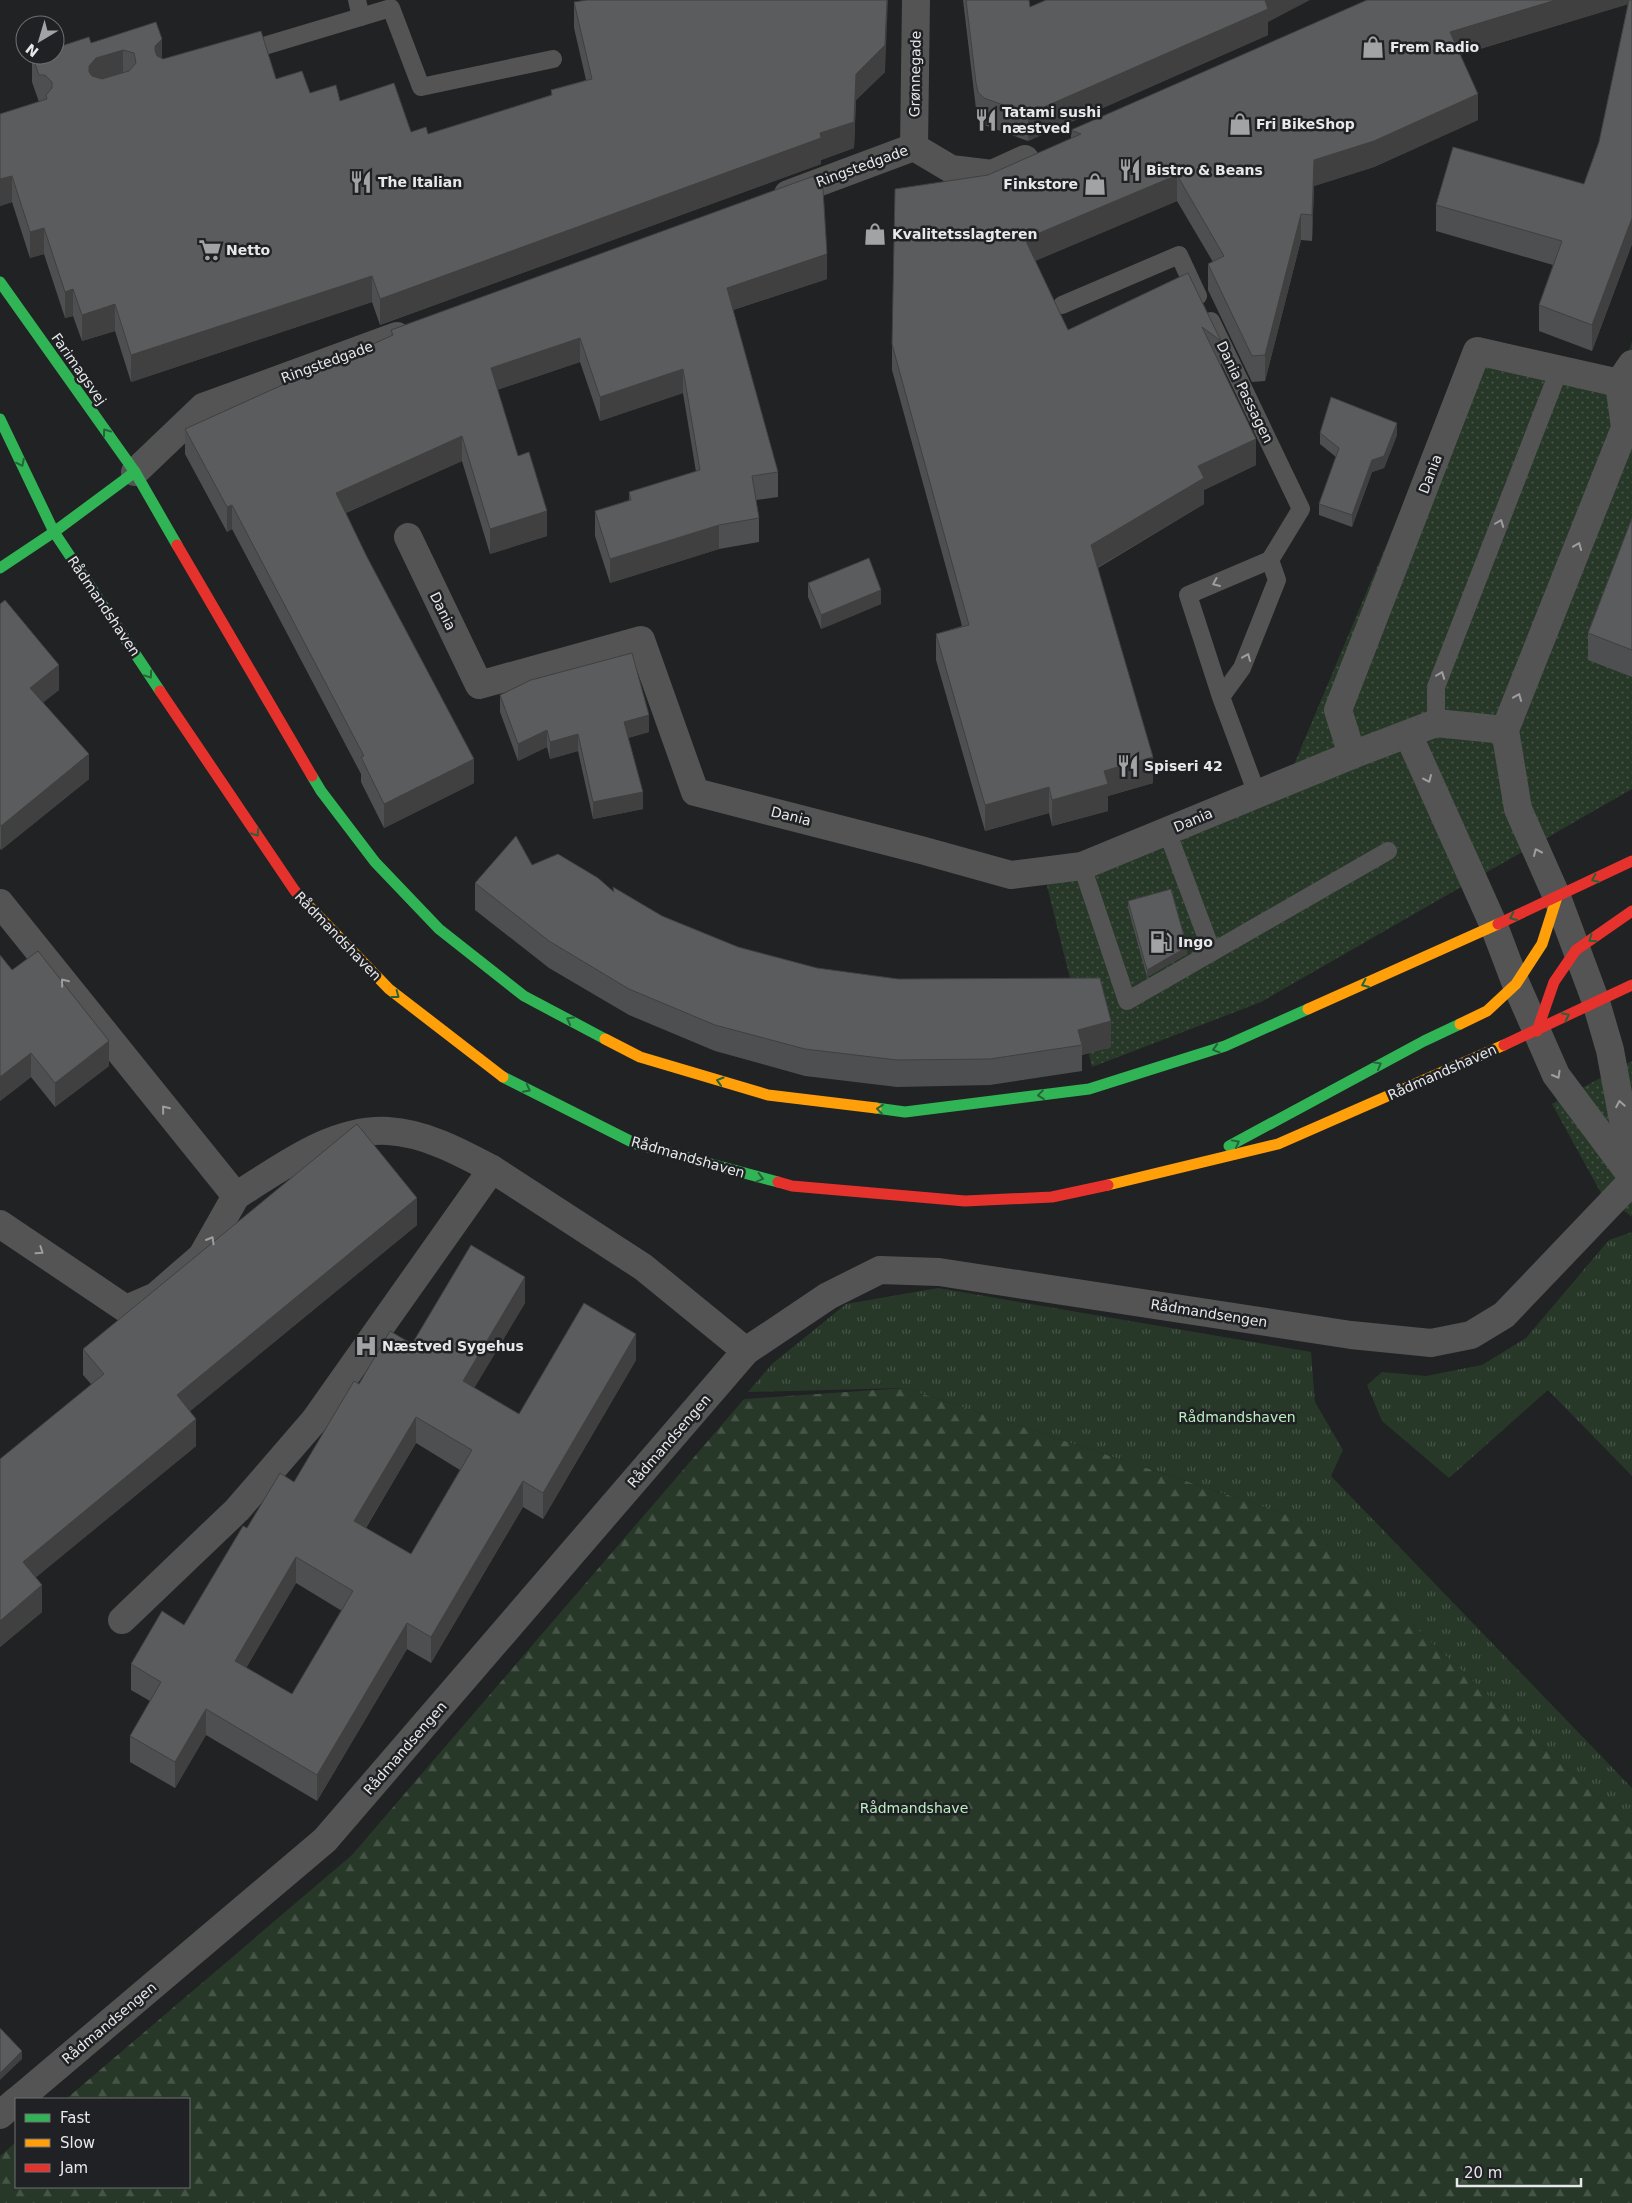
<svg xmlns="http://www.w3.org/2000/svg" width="1632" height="2203" viewBox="0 0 1632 2203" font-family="'DejaVu Sans',sans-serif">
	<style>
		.grass { fill: url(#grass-dots) }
		.forest { fill: url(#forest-firs) }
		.park { fill: url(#park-tufts) }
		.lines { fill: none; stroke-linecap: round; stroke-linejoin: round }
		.lane { stroke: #545455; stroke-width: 18 }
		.street { stroke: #545455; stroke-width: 28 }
		.fast { stroke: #30b455; stroke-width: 11 }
		.slow { stroke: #ff9f0a; stroke-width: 11 }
		.jam { stroke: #e5322d; stroke-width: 11 }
		.wall { fill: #4e4f50; fill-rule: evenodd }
		.shaded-wall { fill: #404041 }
		.building { fill: #5b5c5d; stroke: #404041; fill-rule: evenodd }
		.oneway { stroke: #27633a }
		.oneway2 { stroke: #9e9ea0 }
		.labels { text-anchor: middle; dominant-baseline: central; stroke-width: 5; stroke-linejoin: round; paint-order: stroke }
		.poi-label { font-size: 14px; font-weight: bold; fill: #e7e8ea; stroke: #202124; text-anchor: start }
		.street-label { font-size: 14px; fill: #e7e8ea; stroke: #202124 }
		.park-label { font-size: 14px; fill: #baefc0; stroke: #202124 }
	</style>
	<defs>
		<pattern id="grass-dots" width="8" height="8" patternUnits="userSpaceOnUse" patternTransform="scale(1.25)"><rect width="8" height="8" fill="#273829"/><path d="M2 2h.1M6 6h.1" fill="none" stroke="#465548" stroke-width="1.8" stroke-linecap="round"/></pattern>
		<pattern id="forest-firs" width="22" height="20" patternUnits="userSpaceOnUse" patternTransform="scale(1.25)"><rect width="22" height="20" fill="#273829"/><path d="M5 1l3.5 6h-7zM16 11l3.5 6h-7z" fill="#465548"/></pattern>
		<pattern id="park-tufts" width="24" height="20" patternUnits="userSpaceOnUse" patternTransform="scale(1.25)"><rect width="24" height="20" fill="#273829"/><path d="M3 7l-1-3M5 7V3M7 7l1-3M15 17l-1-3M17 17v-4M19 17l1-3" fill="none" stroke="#465548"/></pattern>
	</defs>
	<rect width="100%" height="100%" fill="#212223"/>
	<g class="grass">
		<path d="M1632,342V789L1261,1002L1092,1067L1045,878L1288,779L1400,512L1463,349L1615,390Z"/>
		<path d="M1632,1061V1217L1601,1193L1552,1104Z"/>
	</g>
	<path class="forest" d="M905,1388L1298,1518L1632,1829V2203H0V2156L16,2142V2187H189V2099H66L352,1855L744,1399Z"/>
	<g class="park">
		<path d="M1632,1232V1476L1548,1390L1449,1478L1382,1421L1367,1385L1382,1372L1426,1376L1482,1365L1526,1338L1609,1240Z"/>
		<path d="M938,1288L1311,1352L1315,1402L1343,1450L1331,1476L1632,1788V1829L1298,1518L905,1388L748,1392L772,1364L846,1304Z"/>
	</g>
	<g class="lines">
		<g class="lane">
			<path d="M357,0L361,17"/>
			<path d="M244,52L391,8L421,87L553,59"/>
			<path d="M1062,305L1179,255L1198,296"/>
			<path d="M1211,321L1301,509L1270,560"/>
			<path d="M1221,697L1242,668L1277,580L1270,560L1188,595L1221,697L1257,794"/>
			<path d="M1436,723V687L1559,370"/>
			<path d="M1167,831L1212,952"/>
			<path d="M1082,866L1127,1001L1388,851"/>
		</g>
		<g class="street">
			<path d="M914,147L916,0"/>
			<path d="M788,194L914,147L951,169L992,174L1025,159"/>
			<path d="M1619,383L1625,428L1505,730L1518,809L1557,897L1596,1002L1610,1050L1632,1169"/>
			<path d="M1619,383L1632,364"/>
			<path d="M135,472L203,407L397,336"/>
			<path d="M408,537L479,685L641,640L695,792L921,850L1011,875L1082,866L1352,755L1436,723L1505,730"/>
			<path d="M1408,734L1494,926L1516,984L1556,1075L1632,1177"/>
			<path d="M1352,755L1338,710L1477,351L1619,383"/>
			<path d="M0,903L236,1196L202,1256L156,1296L126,1309L0,1224"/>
			<path d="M236,1196C281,1168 332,1128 388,1131C425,1133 460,1152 492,1169"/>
			<path d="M122,1620L237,1510L314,1421L492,1169L643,1267L746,1351"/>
			<path d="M19,2099L325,1840L746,1351L828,1296L880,1270L939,1272L1351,1335L1431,1343L1471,1335L1504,1315L1632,1181"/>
			<path d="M0,2115L16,2101"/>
		</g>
		<g class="fast">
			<path d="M0,282L135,472L177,545"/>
			<path d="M0,419L54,532L160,691"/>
			<path d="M0,568L54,532L135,472"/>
			<path d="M312,776L321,791L375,862L439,929L524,996L605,1039"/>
			<path d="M503,1077L636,1144L778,1182"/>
			<path d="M876,1108L905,1112L1089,1089L1225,1046L1308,1009"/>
			<path d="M1229,1146L1424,1041L1460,1024"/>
		</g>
		<g class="slow">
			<path d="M306,903L389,989L503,1077"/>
			<path d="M1308,1009L1498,924"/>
			<path d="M1460,1024L1487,1011L1516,984L1542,944L1557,897"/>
			<path d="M605,1039L640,1057L768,1095L876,1108"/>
			<path d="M1108,1185L1278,1144L1504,1045"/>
		</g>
		<g class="jam">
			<path d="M177,545L312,776"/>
			<path d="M160,691L295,891L306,903"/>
			<path d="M1498,924L1632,861"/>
			<path d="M1537,1031L1554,982L1576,950L1632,911"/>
			<path d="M1504,1045L1632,985"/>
			<path d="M778,1182L792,1186L965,1201L1052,1197L1108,1185"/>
		</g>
	</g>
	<g class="wall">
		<path d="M963,0H1029L1030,7L1268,22V35L1028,141L984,125L978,119L976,109Z"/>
		<path d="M1632,0V244L1592,351L1539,331V305L1553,265L1436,231V205L1584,184L1599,142L1628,4L1460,55L1478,120L1374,167L1314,186L1312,241L1301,240L1265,381L1252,382L1208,290V264L1213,262L1177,201L1035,261L1068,330L1188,273L1221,341V366L1256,465L1204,490V504L1098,568L1153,783L1108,796V811L1052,826L1049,813L985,831L936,660V634L962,626L892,370V344L988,175L1071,139V130Z"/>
		<path d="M574,2L885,72L856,100L854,148L821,160V164L380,325L372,302L131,382L115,331L82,341L73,316L65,318L44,254L30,258L12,202L0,206V114L39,102L32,82V55L91,43L163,59L276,79L310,93L340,101L411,132L428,134L551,95V90L586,80L574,28Z"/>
		<path d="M827,279L733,310L778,472V497L756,500L759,518V542L719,549L610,583L595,536V511L629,500V492L696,472L683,393L600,421L580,362L497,390L518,456L547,536L490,554L462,461L346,513L474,783L384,828L361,782V774L232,529L227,532L185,454V429L391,336V330Z"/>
		<path d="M1320,433L1397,435L1384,468L1372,472L1352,527L1319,515V504L1336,457L1320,444Z"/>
		<path d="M1632,518V677L1588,660V633Z"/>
		<path d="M808,583L881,604L821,629L808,597Z"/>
		<path d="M0,604L59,690L43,702L89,779L1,850L0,848Z"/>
		<path d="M500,695L649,732L628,738L643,809L593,819L578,751L550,759L547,747L518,761L500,712Z"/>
		<path d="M532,865L613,891V887L662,916L738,947L1111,1047L1082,1055V1071L990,1085L897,1087L805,1076L715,1051L629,1015L549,968L475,910V883Z"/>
		<path d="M1128,901L1187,954L1147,977L1128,908Z"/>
		<path d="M0,955L12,970L109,1066L55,1107L31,1077L0,1101Z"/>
		<path d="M417,1225L190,1411L196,1446L36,1577L42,1612L0,1647L91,1384L83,1375V1349Z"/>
		<path d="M525,1303L474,1388L519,1414L636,1360L543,1519L523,1507L431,1663L407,1649L317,1801L206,1735L175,1788L130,1762V1736L150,1701L131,1690V1664L184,1625L247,1528L294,1482L412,1344ZM416,1443L460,1470L411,1554L366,1528ZM296,1583L342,1611L292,1694L246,1668Z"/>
	</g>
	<g class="shaded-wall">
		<path d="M887,0H888L885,72L856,100L854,148L821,160V164L380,325V299L820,133L856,74Z"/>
		<path d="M1264,0H1310L1268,22V35L1028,141V114Z"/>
		<path d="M1556,0H1632V3L1450,58V32Z"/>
		<path d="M162,39V65L155,72V46Z"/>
		<path d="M123,50V77L89,92V66L96,58Z"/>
		<path d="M1478,94V120L1374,167L1314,186L1312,241V215L1314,160Z"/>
		<path d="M1177,175V201L1025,265V239Z"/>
		<path d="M12,176V202L0,206V179Z"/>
		<path d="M1301,214V240L1265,381V355Z"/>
		<path d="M1632,218V244L1592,351V325Z"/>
		<path d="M44,228V254L30,258V232Z"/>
		<path d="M827,254V279L727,312V288Z"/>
		<path d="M372,276V302L131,382V355Z"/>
		<path d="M73,289V316L65,318V292Z"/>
		<path d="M115,304V331L82,341V315Z"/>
		<path d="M580,338V362L491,392V368Z"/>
		<path d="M683,369V393L600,421V397Z"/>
		<path d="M1397,423V435L1384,468L1372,472L1352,527V515L1372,460Z"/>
		<path d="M462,436V461L336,517V493Z"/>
		<path d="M1256,439V465L1204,490V504L1091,571V545L1198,466Z"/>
		<path d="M232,505V529L227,532V507Z"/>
		<path d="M547,511V536L490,554V529Z"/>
		<path d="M719,525V549L610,583V559Z"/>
		<path d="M881,590V604L821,629V615Z"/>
		<path d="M59,665V690L30,713V688Z"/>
		<path d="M649,715V732L624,739V722Z"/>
		<path d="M547,730V747L518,761V744Z"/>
		<path d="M578,734V751L550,759V742Z"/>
		<path d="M89,754V779L1,850V826Z"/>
		<path d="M1153,757V783L1108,796V811L1052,826V800L1104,771Z"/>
		<path d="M474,759V783L384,828V804Z"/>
		<path d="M1049,787V813L985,831V805Z"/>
		<path d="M643,792V809L593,819V802Z"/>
		<path d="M1187,947V954L1147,977V970Z"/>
		<path d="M1111,1021V1047L1082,1055V1045L1078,1030Z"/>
		<path d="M109,1041V1066L55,1107V1083Z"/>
		<path d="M31,1053V1077L0,1101V1077Z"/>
		<path d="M417,1198V1225L177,1422V1395Z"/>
		<path d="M525,1277V1303L463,1407V1381Z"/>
		<path d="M636,1334V1360L543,1519V1493Z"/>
		<path d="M416,1417V1443L354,1547V1521Z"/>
		<path d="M196,1419V1446L23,1588V1562Z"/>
		<path d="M523,1481V1507L431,1663V1637Z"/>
		<path d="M296,1557V1583L235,1687V1661Z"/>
		<path d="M42,1585V1612L0,1647V1621Z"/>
		<path d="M407,1623V1649L317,1801V1775Z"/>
		<path d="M206,1709V1735L175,1788V1762Z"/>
		<path d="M22,2051V2059L0,2080V2073Z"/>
	</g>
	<g class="building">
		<path d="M587,0H887L885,45L856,74L854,122L820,133L821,138L380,299L372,276L131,355L115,304L82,315L73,289L65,292L44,228L30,232L12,176L0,179V114L47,99L46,95L52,88V82L45,75H39L32,55H55V48L89,37L91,43L156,22L162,39L155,46V51L157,56L163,59L261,31L276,79L302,71L310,93L336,85L340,101L394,83L411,132L426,127L428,134L552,95L551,90L592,79L574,2ZM123,50L134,53L136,63L129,71L102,79L92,76L89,72V66L96,58Z"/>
		<path d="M966,0H1029L1030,7L1046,0H1265L1268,9L1028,114L984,98L978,92L976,83Z"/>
		<path d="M1367,0H1556L1450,32L1478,94L1374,141L1314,160L1312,215L1301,214L1265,355L1252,356L1208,264L1224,256L1177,175L1025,239L1068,330L1188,273L1221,341L1202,327L1256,439L1198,466L1204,478L1091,545L1153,757L1104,771L1108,784L1052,800L1049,787L985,805L936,634L969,625L892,344L895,189L988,175L1081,134L1071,130Z"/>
		<path d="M1629,0H1632V218L1592,325L1539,305L1562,241L1436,205L1453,147L1584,184L1599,142Z"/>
		<path d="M822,173L827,254L727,288L778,472L752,476L759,518L719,525L610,559L595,511L631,500L629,492L700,470L683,369L600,397L580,338L491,368L518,456L529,452L547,511L490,529L462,436L336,493L367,557L474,759L384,804L361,757L364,756L232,505L227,507L185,429L393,335L391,330Z"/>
		<path d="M1331,397L1397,423L1384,456L1372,460L1352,515L1319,504L1339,448L1320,433Z"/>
		<path d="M1632,518V650L1588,633Z"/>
		<path d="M869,558L881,590L821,615L808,583Z"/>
		<path d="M5,600L59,665L30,688L89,754L1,826L0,824V604Z"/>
		<path d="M632,653L649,715L624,722L643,792L593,802L578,734L550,742L547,730L518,744L500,695L531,680Z"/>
		<path d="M516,836L532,865L558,854L598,878L614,892L613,887L662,916L738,947L817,968L898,979L1100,978L1111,1021L1078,1030L1082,1045L990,1059L897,1060L805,1049L715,1025L629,989L549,941L475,883Z"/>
		<path d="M1171,889L1187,947L1147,970L1128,901Z"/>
		<path d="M38,951L109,1041L55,1083L31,1053L0,1077V955L12,970Z"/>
		<path d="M357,1124L417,1198L177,1395L196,1419L23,1562L42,1585L0,1621V1459L104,1374L83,1349Z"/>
		<path d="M471,1245L525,1277L463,1381L519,1414L584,1303L636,1334L543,1493L523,1481L431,1637L407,1623L317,1775L206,1709L175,1762L130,1736L161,1682L131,1664L162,1611L184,1625L243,1526L247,1528L280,1473L294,1482L354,1381L359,1384L390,1331L412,1344ZM416,1417L472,1450L411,1554L354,1521ZM296,1557L353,1591L292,1694L235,1661Z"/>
		<path d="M0,2028L22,2051L0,2073Z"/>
	</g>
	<defs><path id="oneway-chevron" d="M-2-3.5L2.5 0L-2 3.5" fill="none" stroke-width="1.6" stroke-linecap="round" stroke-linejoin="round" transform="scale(1.25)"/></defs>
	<g class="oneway">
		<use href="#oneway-chevron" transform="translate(106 432) rotate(-126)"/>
		<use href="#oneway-chevron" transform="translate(21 463) rotate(64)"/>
		<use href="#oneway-chevron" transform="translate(149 675) rotate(56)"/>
		<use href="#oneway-chevron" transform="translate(256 833) rotate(56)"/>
		<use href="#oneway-chevron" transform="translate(1595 879) rotate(155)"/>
		<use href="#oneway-chevron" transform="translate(1513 917) rotate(155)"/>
		<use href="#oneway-chevron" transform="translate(1592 939) rotate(145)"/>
		<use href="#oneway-chevron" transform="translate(1365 984) rotate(156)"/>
		<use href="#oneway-chevron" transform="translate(396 995) rotate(37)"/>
		<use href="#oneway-chevron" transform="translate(1566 1016) rotate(-26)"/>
		<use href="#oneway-chevron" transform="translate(570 1020) rotate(-152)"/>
		<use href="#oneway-chevron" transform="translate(1216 1049) rotate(163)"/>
		<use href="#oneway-chevron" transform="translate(1378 1065) rotate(-29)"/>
		<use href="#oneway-chevron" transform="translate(720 1081) rotate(-163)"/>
		<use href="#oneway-chevron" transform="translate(527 1089) rotate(27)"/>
		<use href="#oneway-chevron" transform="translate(1041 1095) rotate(173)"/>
		<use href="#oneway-chevron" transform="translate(880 1109) rotate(-173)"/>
		<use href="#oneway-chevron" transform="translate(1236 1143) rotate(-29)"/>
		<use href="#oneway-chevron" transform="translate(760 1178) rotate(15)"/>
	</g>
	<g class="oneway2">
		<use href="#oneway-chevron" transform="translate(1500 523) rotate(-69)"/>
		<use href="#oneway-chevron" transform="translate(1578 546) rotate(-68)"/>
		<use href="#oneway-chevron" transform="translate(1216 583) rotate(156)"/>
		<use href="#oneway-chevron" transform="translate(1247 657) rotate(-68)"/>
		<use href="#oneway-chevron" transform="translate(1441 675) rotate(-69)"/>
		<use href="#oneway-chevron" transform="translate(1518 697) rotate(-68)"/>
		<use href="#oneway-chevron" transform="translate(1428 779) rotate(66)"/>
		<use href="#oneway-chevron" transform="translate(1537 852) rotate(-114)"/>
		<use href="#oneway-chevron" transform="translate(64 982) rotate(-129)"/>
		<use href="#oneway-chevron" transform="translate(1557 1075) rotate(60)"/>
		<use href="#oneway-chevron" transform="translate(1620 1104) rotate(-100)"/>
		<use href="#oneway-chevron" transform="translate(165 1109) rotate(-129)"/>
		<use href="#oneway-chevron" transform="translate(211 1240) rotate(-60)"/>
		<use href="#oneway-chevron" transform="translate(40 1251) rotate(34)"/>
	</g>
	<defs>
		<symbol id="shop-bare" viewBox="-9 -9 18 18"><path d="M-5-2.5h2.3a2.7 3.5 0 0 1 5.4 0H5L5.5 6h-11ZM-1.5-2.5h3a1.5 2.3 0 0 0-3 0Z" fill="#a2a3a4" stroke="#202124" stroke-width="2.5" paint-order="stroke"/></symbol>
		<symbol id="restaurant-bare" viewBox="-9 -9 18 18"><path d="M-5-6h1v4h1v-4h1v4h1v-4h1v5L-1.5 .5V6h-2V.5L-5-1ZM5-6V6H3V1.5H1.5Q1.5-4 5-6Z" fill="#a2a3a4" stroke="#202124" stroke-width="2.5" paint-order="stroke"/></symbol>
		<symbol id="supermarket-bare" viewBox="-9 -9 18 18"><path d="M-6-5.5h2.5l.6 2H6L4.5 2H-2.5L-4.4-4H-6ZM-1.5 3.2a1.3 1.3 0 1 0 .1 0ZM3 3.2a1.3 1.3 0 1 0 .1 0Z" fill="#a2a3a4" stroke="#202124" stroke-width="2.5" paint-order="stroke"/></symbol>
		<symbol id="fuel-bare" viewBox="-9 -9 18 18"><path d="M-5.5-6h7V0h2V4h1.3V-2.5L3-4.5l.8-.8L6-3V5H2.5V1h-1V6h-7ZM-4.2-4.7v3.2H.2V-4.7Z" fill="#a2a3a4" stroke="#202124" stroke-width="2.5" paint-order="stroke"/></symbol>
		<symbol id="hospital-bare" viewBox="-9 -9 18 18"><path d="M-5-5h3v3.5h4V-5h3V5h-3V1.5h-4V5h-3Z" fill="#a2a3a4" stroke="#202124" stroke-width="2.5" paint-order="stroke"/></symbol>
	</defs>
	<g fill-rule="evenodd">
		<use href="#shop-bare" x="1357" y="31" width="32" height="32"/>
		<use href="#restaurant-bare" x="970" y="104" width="32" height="32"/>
		<use href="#shop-bare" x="1224" y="108" width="32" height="32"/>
		<use href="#restaurant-bare" x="1114" y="154" width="32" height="32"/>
		<use href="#restaurant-bare" x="345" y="166" width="32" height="32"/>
		<use href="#shop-bare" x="1079" y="168" width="32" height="32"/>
		<use href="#shop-bare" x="859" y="218" width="32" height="32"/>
		<use href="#supermarket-bare" x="194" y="234" width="32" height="32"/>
		<use href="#restaurant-bare" x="1112" y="750" width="32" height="32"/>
		<use href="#fuel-bare" x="1145" y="926" width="32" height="32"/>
		<use href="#hospital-bare" x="350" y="1330" width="32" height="32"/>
	</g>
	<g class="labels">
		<g class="poi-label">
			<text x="1390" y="47">Frem Radio</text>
			<text x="1002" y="112">Tatami sushi<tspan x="1002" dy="16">næstved</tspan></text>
			<text x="1256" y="124">Fri BikeShop</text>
			<text x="1146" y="170">Bistro &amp; Beans</text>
			<text x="378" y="182">The Italian</text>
			<text x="1078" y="184" text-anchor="end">Finkstore</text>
			<text x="892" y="234">Kvalitetsslagteren</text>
			<text x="226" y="250">Netto</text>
			<text x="1144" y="766">Spiseri 42</text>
			<text x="1178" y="942">Ingo</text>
			<text x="382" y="1346">Næstved Sygehus</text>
		</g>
		<g class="street-label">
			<text transform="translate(915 74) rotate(-89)">Grønnegade</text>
			<text transform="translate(862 166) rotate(-20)">Ringstedgade</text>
			<text transform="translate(327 362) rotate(-20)">Ringstedgade</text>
			<text transform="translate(79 369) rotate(55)">Farimagsvej</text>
			<text transform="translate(1245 392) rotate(64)">Dania Passagen</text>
			<text transform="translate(1430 474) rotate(-69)">Dania</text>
			<text transform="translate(104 606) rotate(56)">Rådmandshaven</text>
			<text transform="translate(443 611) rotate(64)">Dania</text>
			<text transform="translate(791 816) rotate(14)">Dania</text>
			<text transform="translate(1193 820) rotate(-23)">Dania</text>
			<text transform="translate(338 936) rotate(46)">Rådmandshaven</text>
			<text transform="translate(1442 1072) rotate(-24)">Rådmandshaven</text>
			<text transform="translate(688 1157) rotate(16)">Rådmandshaven</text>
			<text transform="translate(1209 1313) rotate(9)">Rådmandsengen</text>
			<text transform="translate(669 1441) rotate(-49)">Rådmandsengen</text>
			<text transform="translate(405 1748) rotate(-49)">Rådmandsengen</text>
			<text transform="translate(109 2023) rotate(-40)">Rådmandsengen</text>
		</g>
		<g class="park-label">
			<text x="1237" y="1417">Rådmandshaven</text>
			<text x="914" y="1808">Rådmandshave</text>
		</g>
	</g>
	<rect x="15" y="2098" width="175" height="90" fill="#202124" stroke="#707173"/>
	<rect x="25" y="2114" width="25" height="8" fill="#30b455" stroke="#707173"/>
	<text x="60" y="2123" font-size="15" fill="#e7e8ea">Fast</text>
	<rect x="25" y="2139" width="25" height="8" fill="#ff9f0a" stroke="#707173"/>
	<text x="60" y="2148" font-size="15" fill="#e7e8ea">Slow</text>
	<rect x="25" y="2164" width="25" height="8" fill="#e5322d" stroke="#707173"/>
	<text x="60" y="2173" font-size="15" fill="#e7e8ea">Jam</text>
	<g transform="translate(40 40) rotate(218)"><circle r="24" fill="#202124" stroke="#707173"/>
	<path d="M0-4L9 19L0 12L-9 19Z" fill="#a2a3a4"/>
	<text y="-8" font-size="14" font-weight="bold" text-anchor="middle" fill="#e7e8ea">N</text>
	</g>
	<path d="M1457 2178v8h124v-8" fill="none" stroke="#e7e8ea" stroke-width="2.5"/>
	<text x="1464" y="2178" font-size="15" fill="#e7e8ea" stroke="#202124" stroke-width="4" paint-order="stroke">20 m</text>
</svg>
